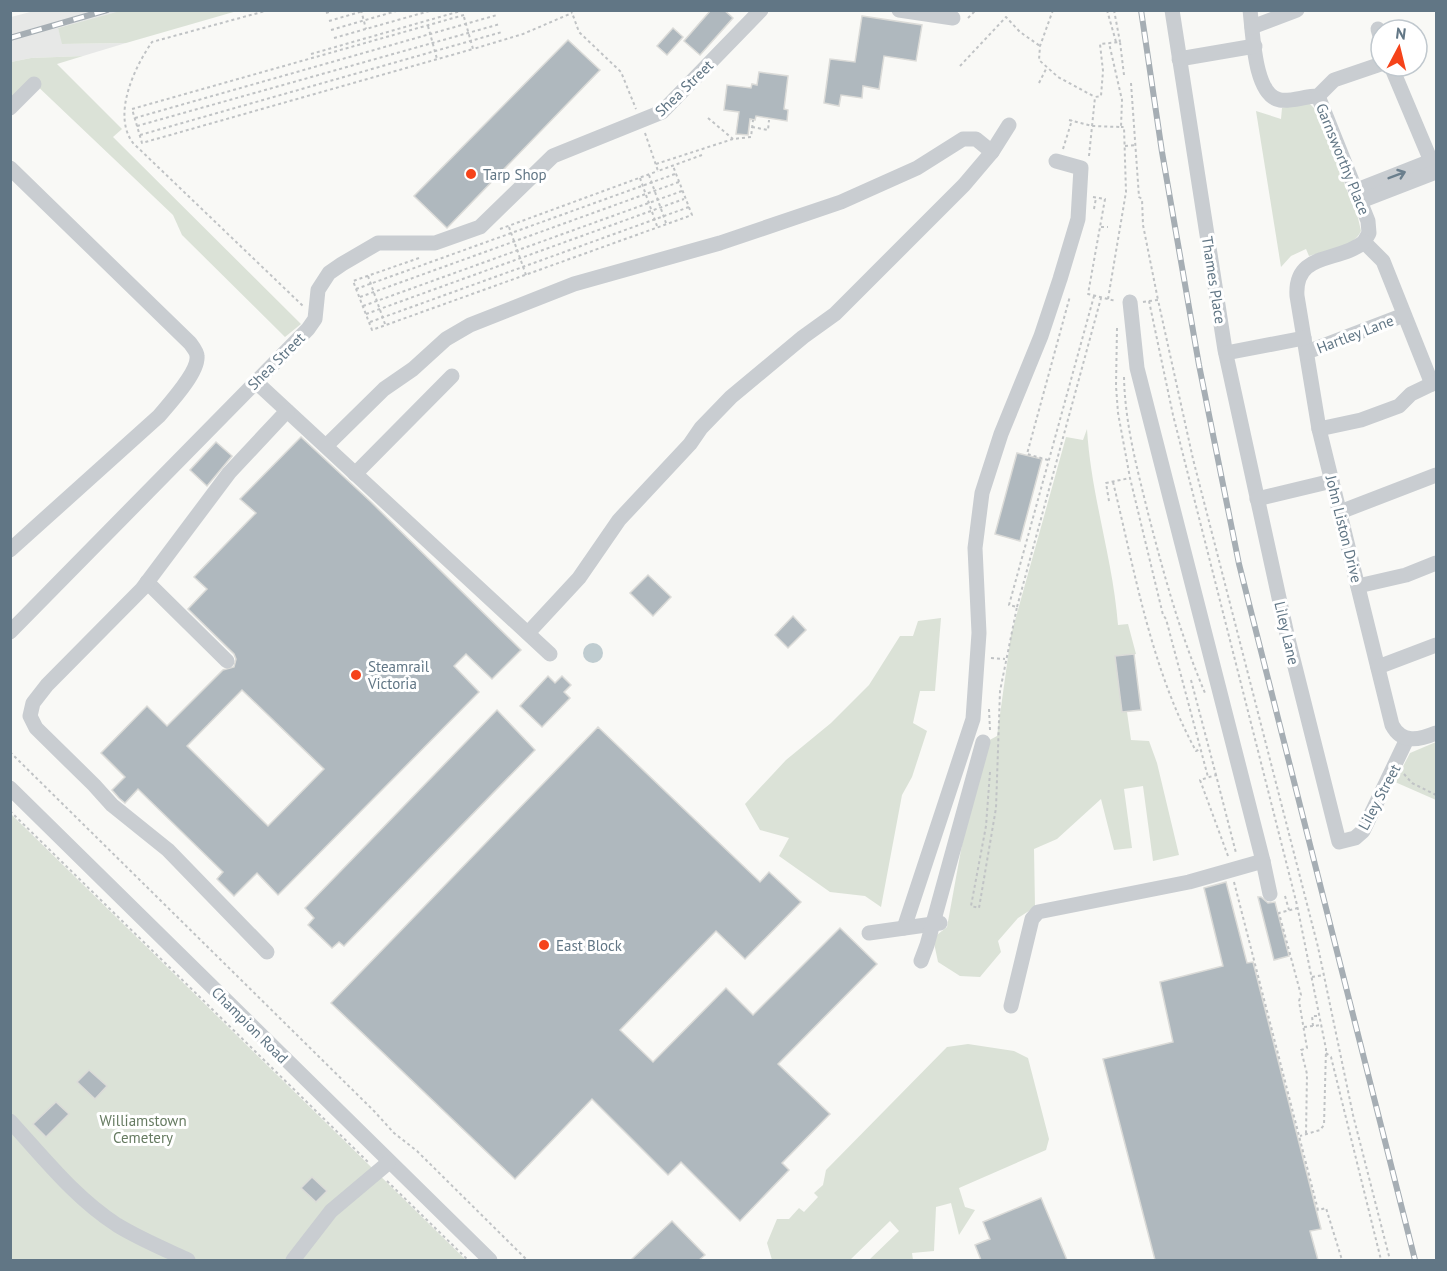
<svg xmlns="http://www.w3.org/2000/svg" width="1447" height="1271" viewBox="0 0 1447 1271" font-family="'PT Sans',sans-serif">
	<style>
		.built { fill: #e7e8e7 }
		.green { fill: #dbe2d7 }
		.water { fill: #bfccd0 }
		.building { fill: #afb8be; stroke: #dbdbd8; stroke-width: 1.5; fill-rule: evenodd }
		.lines { fill: none; stroke-linecap: round; stroke-linejoin: round }
		.path { stroke: #c0c3c5; stroke-width: 2; stroke-dasharray: 3 3; stroke-linecap: butt }
		.minor { stroke: #c9cdd1; stroke-width: 15 }
		.rail-casing { stroke: #a6aeb4; stroke-width: 6 }
		.rail { stroke: #fff; stroke-width: 4; stroke-dasharray: 11; stroke-linecap: butt }
		.oneway { stroke: #6b7f8d }
		.poi-dot { fill: #f5431a; stroke: #fff; stroke-width: 2 }
		.labels { text-anchor: middle; dominant-baseline: central; stroke-width: 6; stroke-linejoin: round; paint-order: stroke }
		.street-label { font-size: 15px; fill: #617685; stroke: #fff }
		.poi-label { font-size: 15px; fill: #617685; stroke: #fff; text-anchor: start }
		.park-label { font-size: 15px; fill: #667b61; stroke: #fff }
	</style>
	<rect width="100%" height="100%" fill="#f9f9f6"/>
	<path class="built" d="M34,11H124L58,28L63,44L126,43L83,56L31,58L11,62V17Z"/>
	<g class="green">
		<path d="M124,10H237V11L126,43L62,44L58,28Z"/>
		<path d="M83,56L57,64L122,129L113,137L301,324L285,337L182,235L173,215L32,81L11,101V62L31,58Z"/>
		<path d="M1301,103H1309L1315,109L1358,218L1361,231C1354,248 1325,251 1309,256L1306,249L1291,256L1281,267L1256,111L1281,119L1282,108Z"/>
		<path d="M1087,429C1091,496 1113,559 1118,625L1128,624L1136,654L1115,657L1122,712H1127L1131,740L1149,741L1157,763L1179,855L1153,861L1143,786L1124,789L1132,848L1114,850L1101,799L1057,839L1034,849L1035,907L1018,918L998,941L1001,952L980,977L960,976L938,962L933,938L947,927L967,817L986,742L997,736L1011,635L1066,437L1083,440Z"/>
		<path d="M941,618L935,691H920L913,723L927,731L912,777L902,795L881,907L865,896L830,892L779,856L789,838L760,830L745,804L786,760L831,723L869,685L900,636H913L918,621Z"/>
		<path d="M1436,742V800L1395,782L1410,753Z"/>
		<path d="M11,814L466,1260H11Z"/>
		<path d="M968,1044L1014,1051L1028,1058L1049,1139L1046,1150L959,1188L965,1207L975,1210L959,1235L951,1203L936,1207L934,1251L912,1253L913,1260H869L899,1231L890,1221L850,1260H772L767,1243L777,1219H789L799,1208L804,1212L818,1197L814,1193L823,1185L826,1170L947,1047Z"/>
	</g>
	<circle class="water" cx="593" cy="653" r="10"/>
	<g class="building">
		<path d="M711,10H724L733,18L700,55L684,41Z"/>
		<path d="M862,16L922,25L916,61L884,56L879,89L863,86L862,98L841,95L839,106L824,103L830,59L855,62Z"/>
		<path d="M673,28L683,37L667,55L657,46Z"/>
		<path d="M568,40L600,70L447,228L414,196Z"/>
		<path d="M759,72L788,76L784,109L788,110L787,121L756,116L755,120L750,119L748,135L736,134L739,112L724,110L727,85L751,88L752,84L757,85Z"/>
		<path d="M301,437L371,502L521,650L492,679L466,654L454,666L479,692L278,895L257,873L234,896L217,879L223,872L138,789L125,803L119,798L112,790L125,777L101,753L147,706L167,726L223,670L234,667L236,659L234,654L188,609L207,589L194,577L256,513L240,499ZM242,690L324,769L268,826L187,746Z"/>
		<path d="M216,442L232,456L207,486L190,470Z"/>
		<path d="M1017,453L1042,459L1020,541L995,534Z"/>
		<path d="M648,575L671,597L653,616L630,593Z"/>
		<path d="M793,616L806,630L788,648L775,635Z"/>
		<path d="M1134,654L1141,710L1122,712L1115,656Z"/>
		<path d="M548,676L555,683L562,676L571,685L564,692L570,698L542,727L520,706Z"/>
		<path d="M497,710L535,750L344,946L339,942L332,948L308,925L314,918L305,908Z"/>
		<path d="M598,727L760,882L769,872L801,902L745,959L716,931L620,1030L653,1062L726,988L753,1015L840,928L877,964L778,1064L830,1114L782,1163L789,1170L740,1221L681,1162L668,1175L592,1099L515,1179L331,1003Z"/>
		<path d="M1226,882L1247,963L1253,962L1321,1229L1310,1231L1318,1260H1155L1103,1059L1173,1042L1160,982L1223,966L1204,888Z"/>
		<path d="M1258,897H1261L1268,903L1275,902L1289,956L1274,960Z"/>
		<path d="M89,1070L107,1086L95,1099L77,1082Z"/>
		<path d="M56,1102L69,1114L46,1137L33,1124Z"/>
		<path d="M312,1177L327,1191L316,1202L301,1188Z"/>
		<path d="M1041,1198L1067,1260H981L975,1245L990,1239L983,1222Z"/>
		<path d="M672,1221L705,1255L699,1260H631Z"/>
	</g>
	<g class="lines">
		<g class="path">
			<path d="M269,10L152,42C134,68 112,115 133,143L303,306"/>
			<path d="M361,10L366,29"/>
			<path d="M571,10L579,32L621,72L636,109"/>
			<path d="M1053,10L1040,46L1039,60L1058,77L1095,97"/>
			<path d="M1107,10L1116,42"/>
			<path d="M1114,10L1120,42"/>
			<path d="M326,13L335,10"/>
			<path d="M464,15L132,109L142,143L473,49"/>
			<path d="M464,17L473,49L523,34L572,13"/>
			<path d="M968,18L976,10"/>
			<path d="M329,21L367,10"/>
			<path d="M428,26L437,59"/>
			<path d="M331,30L400,10"/>
			<path d="M334,38L433,10"/>
			<path d="M311,54L464,10"/>
			<path d="M960,66L1006,17L1020,32L1040,46"/>
			<path d="M1039,83L1046,69"/>
			<path d="M1131,83L1139,197L1142,199L1143,225L1158,300"/>
			<path d="M135,118L497,15"/>
			<path d="M708,118L733,139"/>
			<path d="M1069,120L1092,126L1121,127L1122,100L1109,43"/>
			<path d="M137,126L500,24"/>
			<path d="M752,127L768,130L769,120"/>
			<path d="M645,133L658,171L702,155"/>
			<path d="M140,135L502,32"/>
			<path d="M1125,146L1136,145"/>
			<path d="M1063,149L1072,120"/>
			<path d="M1089,156L1095,97L1101,96L1103,71L1100,44L1120,42L1124,75"/>
			<path d="M656,164L733,139L751,137L753,120"/>
			<path d="M649,175L666,223"/>
			<path d="M640,178L657,226"/>
			<path d="M1093,197L1105,199L1088,294L1116,301"/>
			<path d="M1094,209L1096,198"/>
			<path d="M509,227L526,275"/>
			<path d="M1101,227H1108"/>
			<path d="M500,229L658,171"/>
			<path d="M419,258L353,281L372,330L692,215L673,166"/>
			<path d="M368,276L385,324"/>
			<path d="M356,289L675,174"/>
			<path d="M360,297L679,182"/>
			<path d="M1108,299L1126,192L1124,127H1121"/>
			<path d="M1149,301L1158,300L1193,459L1318,947L1353,1115L1390,1260"/>
			<path d="M1143,302L1149,301L1173,415L1297,905L1326,1049L1324,1125L1320,1130L1300,1136"/>
			<path d="M363,306L682,191"/>
			<path d="M366,314L684,199"/>
			<path d="M370,322L689,207"/>
			<path d="M1117,328L1116,386L1118,413L1130,478L1163,615L1166,619L1208,777"/>
			<path d="M1124,377C1125,424 1137,468 1148,513C1164,575 1180,634 1205,693"/>
			<path d="M1048,460L1027,454L1070,296"/>
			<path d="M1113,482C1135,572 1151,669 1196,751L1200,749"/>
			<path d="M1109,501L1106,483L1130,478"/>
			<path d="M1017,607L1101,298"/>
			<path d="M991,658L1005,659"/>
			<path d="M1191,680L1216,775"/>
			<path d="M989,709L990,730"/>
			<path d="M10,752L374,1111L394,1133L417,1151L527,1260"/>
			<path d="M990,772L986,826L971,906L979,908L996,808L1000,691L1017,607L1009,605L1094,296"/>
			<path d="M1404,774L1412,783L1436,795"/>
			<path d="M10,811L368,1162"/>
			<path d="M1228,856L1200,780L1216,775L1236,853"/>
			<path d="M1234,882L1318,1210L1326,1208L1342,1260"/>
			<path d="M1285,896L1289,910"/>
			<path d="M1298,908L1279,913L1301,995L1299,1001L1307,1048L1301,1050L1307,1074L1306,1134"/>
			<path d="M1312,977L1324,975"/>
			<path d="M1313,1026L1312,1016H1320"/>
			<path d="M1304,1027L1322,1025"/>
			<path d="M1326,1053L1331,1057L1381,1260"/>
			<path d="M387,1181L468,1260"/>
		</g>
		<g class="minor">
			<path d="M899,10L953,18"/>
			<path d="M1172,10L1225,350L1288,639L1339,842L1355,838L1363,831L1407,739"/>
			<path d="M1250,10C1253,33 1254,96 1280,100C1291,102 1305,96 1318,96L1334,80L1381,64"/>
			<path d="M1252,27L1297,10"/>
			<path d="M1378,29L1381,39"/>
			<path d="M1179,59L1255,46"/>
			<path d="M1391,66L1431,161L1436,165"/>
			<path d="M1318,96L1368,221L1369,233L1364,242L1383,261L1432,384"/>
			<path d="M10,108L34,84"/>
			<path d="M992,152L1009,125"/>
			<path d="M10,168L190,343C193,347 197,352 197,356C199,372 169,404 159,416L10,550"/>
			<path d="M1357,190L1436,159"/>
			<path d="M1361,201L1436,172"/>
			<path d="M1364,242C1339,263 1294,251 1297,296L1319,429L1392,725C1402,744 1419,740 1436,733"/>
			<path d="M1130,302L1137,368L1263,861"/>
			<path d="M1307,352L1404,315"/>
			<path d="M1226,353L1304,338"/>
			<path d="M256,382L550,654"/>
			<path d="M1319,429L1361,420L1399,406L1411,394L1436,382"/>
			<path d="M326,446L384,389L413,369L446,339L470,325L574,284L720,243L841,202L917,168L963,139H976L992,152L964,185L835,314L803,337L731,397L701,428L690,444L619,520L579,578L528,633"/>
			<path d="M355,474L452,376"/>
			<path d="M1257,499L1332,481"/>
			<path d="M1340,512L1436,475"/>
			<path d="M147,582L227,661"/>
			<path d="M1358,586L1406,575L1436,563"/>
			<path d="M10,632L308,329L315,319L318,290L329,273L342,264L378,243H435L480,227L553,156L662,112L761,10"/>
			<path d="M1378,667L1436,645"/>
			<path d="M10,788L490,1260"/>
			<path d="M904,928L973,719L979,633L975,548L982,493L1001,434L1041,336L1060,279L1078,219L1081,168L1056,161"/>
			<path d="M869,933L940,923"/>
			<path d="M267,952L168,850L112,805L94,785L36,728L30,716L33,703L47,685L142,589L229,473L287,411"/>
			<path d="M921,961L927,945L983,742"/>
			<path d="M1011,1006L1032,919L1038,912L1189,882L1263,861L1270,894"/>
			<path d="M10,1121C44,1158 75,1198 117,1225C140,1239 164,1249 188,1260"/>
			<path d="M293,1260L331,1211L388,1163"/>
		</g>
		<defs>
			<g id="rail">
				<path d="M1141,10L1162,152L1199,365L1239,564L1415,1260"/>
				<path d="M10,38L107,10"/>
			</g>
		</defs>
		<use href="#rail" class="rail-casing"/>
		<use href="#rail" class="rail"/>
	</g>
	<defs><path id="oneway-shaft" d="M-6 0H5M1.5-3L5.5 0L1.5 3" fill="none" stroke-width="1.6" stroke-linecap="round" stroke-linejoin="round" transform="scale(1.5)"/></defs>
	<use class="oneway" href="#oneway-shaft" transform="translate(1397 175) rotate(-21)"/>
	<g class="poi-dot">
		<circle cx="471" cy="174" r="6"/>
		<circle cx="356" cy="675" r="6"/>
		<circle cx="544" cy="945" r="6"/>
	</g>
	<g class="labels">
		<g class="street-label">
			<text transform="translate(684 88) rotate(-44)">Shea Street</text>
			<text transform="translate(1343 159) rotate(68)">Garnsworthy Place</text>
			<text transform="translate(1214 280) rotate(81)">Thames Place</text>
			<text transform="translate(1355 334) rotate(-21)">Hartley Lane</text>
			<text transform="translate(276 361) rotate(-45)">Shea Street</text>
			<text transform="translate(1344 529) rotate(76)">John Liston Drive</text>
			<text transform="translate(1287 633) rotate(77)">Liley Lane</text>
			<text transform="translate(1379 797) rotate(-62)">Liley Street</text>
			<text transform="translate(250 1025) rotate(45)">Champion Road</text>
		</g>
		<g class="poi-label">
			<text x="483" y="174">Tarp Shop</text>
			<text x="368" y="666">Steamrail<tspan x="368" dy="17">Victoria</tspan></text>
			<text x="556" y="945">East Block</text>
		</g>
		<g class="park-label">
			<text x="143" y="1120">Williamstown<tspan x="143" dy="17">Cemetery</tspan></text>
		</g>
	</g>
	<rect width="1447" height="1271" fill="none" stroke="#617685" stroke-width="24"/>
	<g transform="translate(1399 48) rotate(7)"><circle r="28" fill="#ffffff" stroke="#c0c8ce" stroke-width="1.5"/>
	<path d="M0-4.5L10 22L0 15L-10 22Z" fill="#f5431a"/>
	<text y="-9" font-size="16" font-weight="bold" text-anchor="middle" fill="#617685">N</text>
	</g>
</svg>
